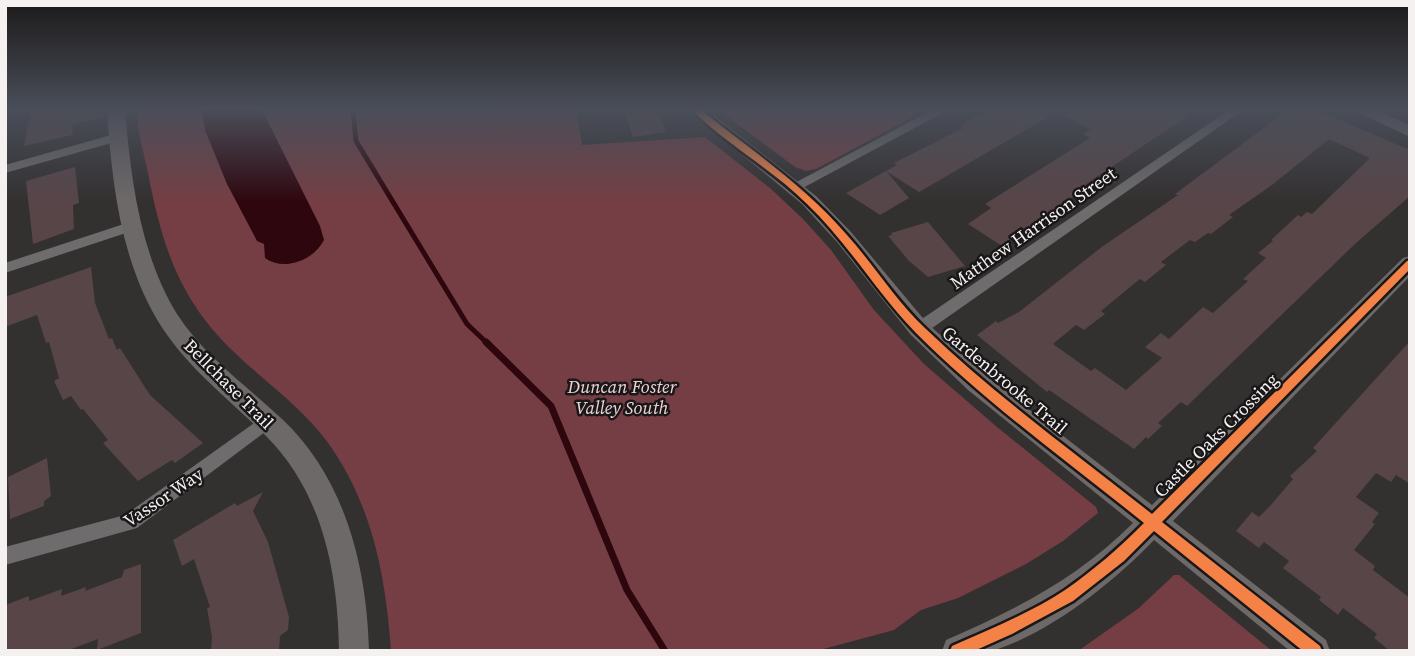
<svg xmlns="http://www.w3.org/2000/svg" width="1415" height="656" viewBox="0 0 1415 656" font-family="'Source Serif 4',serif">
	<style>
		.green { fill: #753e44 }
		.water { fill: #2e060e }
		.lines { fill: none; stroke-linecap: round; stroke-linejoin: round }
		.stream-far1 { stroke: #2e060e; stroke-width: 5 }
		.stream { stroke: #2e060e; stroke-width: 7 }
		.building { fill: #574548; fill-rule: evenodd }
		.street { fill: #6e6c6c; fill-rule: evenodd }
		.secondary { fill: #6e6969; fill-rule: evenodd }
		.cycleway-casing { stroke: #1a1718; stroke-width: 5 }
		.cycleway { fill: #f48246; fill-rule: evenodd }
		.labels { text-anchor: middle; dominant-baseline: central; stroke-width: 5; stroke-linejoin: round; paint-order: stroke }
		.street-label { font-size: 18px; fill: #f5f1f1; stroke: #1a1718 }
		.park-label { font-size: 18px; font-style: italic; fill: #efd4d6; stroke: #1a1718 }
	</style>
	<rect width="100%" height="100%" fill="#333030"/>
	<g class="green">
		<path d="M137,110H576L582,145L705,137L770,188L803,219L831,250L874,310L924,364L997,427L1096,507L1098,513L1063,541L1026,564L958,598L921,610L894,630L816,651H391C386,580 374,513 335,453C309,412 268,385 234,352C179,300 162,245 148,173C144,153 137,131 137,110Z"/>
		<path d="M719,110H915V116L816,169L806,171L795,167Z"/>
		<path d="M1174,575H1179L1272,651H1078L1139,608Z"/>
	</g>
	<path class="water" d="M202,110H262L320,226L324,240C314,260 284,272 265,258L264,244L257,241L227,184L205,130Z"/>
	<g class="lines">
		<path class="stream-far1" d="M353,110L356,141L467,324L488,344"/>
		<path class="stream" d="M486,342L551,406L627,590L665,651"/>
	</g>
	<g class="building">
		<path d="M31,110H104L105,117L73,124L72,135L24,146Z"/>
		<path d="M624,110H657L666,132L633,137Z"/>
		<path d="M988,110H1197L1092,180L1084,186L1087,187L1002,246L968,224L991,208L985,204L1090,138L1083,134L1090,129L1057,112L919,192L886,171L897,165L894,163L963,128L960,126Z"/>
		<path d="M1288,110L1295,113L1316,110L1410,150V196L1355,244L1187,406L1181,402L1158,423L1162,426L1148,439L1146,437L1134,449L1049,390L1047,392L977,335L996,321L998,323L1019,312L1103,246L1178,195L1175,194ZM1329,139L1370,158L1312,214L1307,212L1301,217L1298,215L1271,240L1273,241L1258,253L1266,258L1243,279L1248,281L1213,313L1203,307L1169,339L1161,333L1145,347L1162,358L1126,390L1095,368L1091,371L1053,344L1076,325L1084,330L1105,314L1101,311L1135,283L1140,279L1145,282L1166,265L1161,262L1190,240L1195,242L1208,233L1211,234L1233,217L1229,215L1272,185Z"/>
		<path d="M75,167L79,203L73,205L74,229L33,244L26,181Z"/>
		<path d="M886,171L909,198L880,215L846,193Z"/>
		<path d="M928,222L965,266L928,277L909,261L888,236L892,235L891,233Z"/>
		<path d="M91,267L95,303L109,339L112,338L117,350L120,348L150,395L203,443L175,463L172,460L138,481L103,443L108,440L83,409L81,410L71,396L63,400L54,381L59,378L49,342L46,343L37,315L5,327V297Z"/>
		<path d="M1410,341V484L1396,475L1391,482L1376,473L1356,497L1379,513L1372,522L1375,524L1354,550L1375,566L1373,570L1410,598V651H1390L1374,638L1377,634L1343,608L1338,615L1319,600L1321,597L1283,568L1289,561L1264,542L1259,548L1236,531L1252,512L1259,517L1270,506L1293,479L1290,476L1317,451L1313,448Z"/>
		<path d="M47,458L51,496L44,501V506L10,519L8,477Z"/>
		<path d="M263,492L253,511L268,542L289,617L288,630L280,636L279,651H211L212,637L207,608L210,607L194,559L182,566L173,540L235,503L237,506Z"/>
		<path d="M141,564V633L97,650L98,639L66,651H5V607L8,604L29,596V601L62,589L61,596L86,587L85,591L122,577L124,570Z"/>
	</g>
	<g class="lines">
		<g class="street">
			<path d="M932,110H948L799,190H789L787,187Z"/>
			<path d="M1229,110H1243L925,333H913L911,329L913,325Z"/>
			<path d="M118,133L122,134V140L5,173V165Z"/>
			<path d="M133,221L140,226L138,229L5,273V263Z"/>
			<path d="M267,414L273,416L276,421L273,426L137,528L5,565V547L125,515Z"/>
		</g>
		<g class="secondary">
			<path d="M107,110H125C131,179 140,254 177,314C204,356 246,385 282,419C345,478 367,567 369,651H339C338,573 323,493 266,436C230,400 191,371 163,329C121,265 112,185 107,110Z"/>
			<path d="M688,110H707L816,196L851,232L927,323L986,376L1152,505L1403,258L1410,256V276L1173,521L1326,640L1330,651H1290L1154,540C1114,582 1051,632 995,650C980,655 958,651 942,651L946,640C1017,609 1078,578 1133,523L968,390L911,335L837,242L802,204Z"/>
			<path d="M1353,110H1376L1410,125V137Z"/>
		</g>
		<defs>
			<path id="cycleway" d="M692,110H701C751,150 805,186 847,235C874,265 896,301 926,329C996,396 1076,454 1152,514L1407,261L1410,260V269L1162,522L1320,646L1322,651H1303L1154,531L1124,561L1073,601L1012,634L974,651H950L952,646C988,630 1032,612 1065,590C1094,570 1119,548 1144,523C1067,461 986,403 916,333C877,293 848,243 807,204C772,169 727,145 692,110Z"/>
		</defs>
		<use href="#cycleway" class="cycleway-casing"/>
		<use href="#cycleway" class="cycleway"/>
	</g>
	<linearGradient id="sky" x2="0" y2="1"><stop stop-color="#1c1a1a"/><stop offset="0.54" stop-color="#4a4e59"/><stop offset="1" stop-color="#4a4e59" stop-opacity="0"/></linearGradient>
	<rect width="1415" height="202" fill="url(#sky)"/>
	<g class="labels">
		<g class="street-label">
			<text transform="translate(1033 228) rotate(-35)">Matthew Harrison Street</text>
			<text transform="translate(1005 380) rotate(40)">Gardenbrooke Trail</text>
			<text transform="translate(229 384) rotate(45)">Bellchase Trail</text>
			<text transform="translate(1216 435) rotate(-45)">Castle Oaks Crossing</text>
			<text transform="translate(163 497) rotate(-34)">Vassor Way</text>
		</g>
		<g class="park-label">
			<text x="622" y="386">Duncan Foster<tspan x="622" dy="21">Valley South</tspan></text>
		</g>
	</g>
	<rect width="1415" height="656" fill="none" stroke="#f5f1f1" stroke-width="14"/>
</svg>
